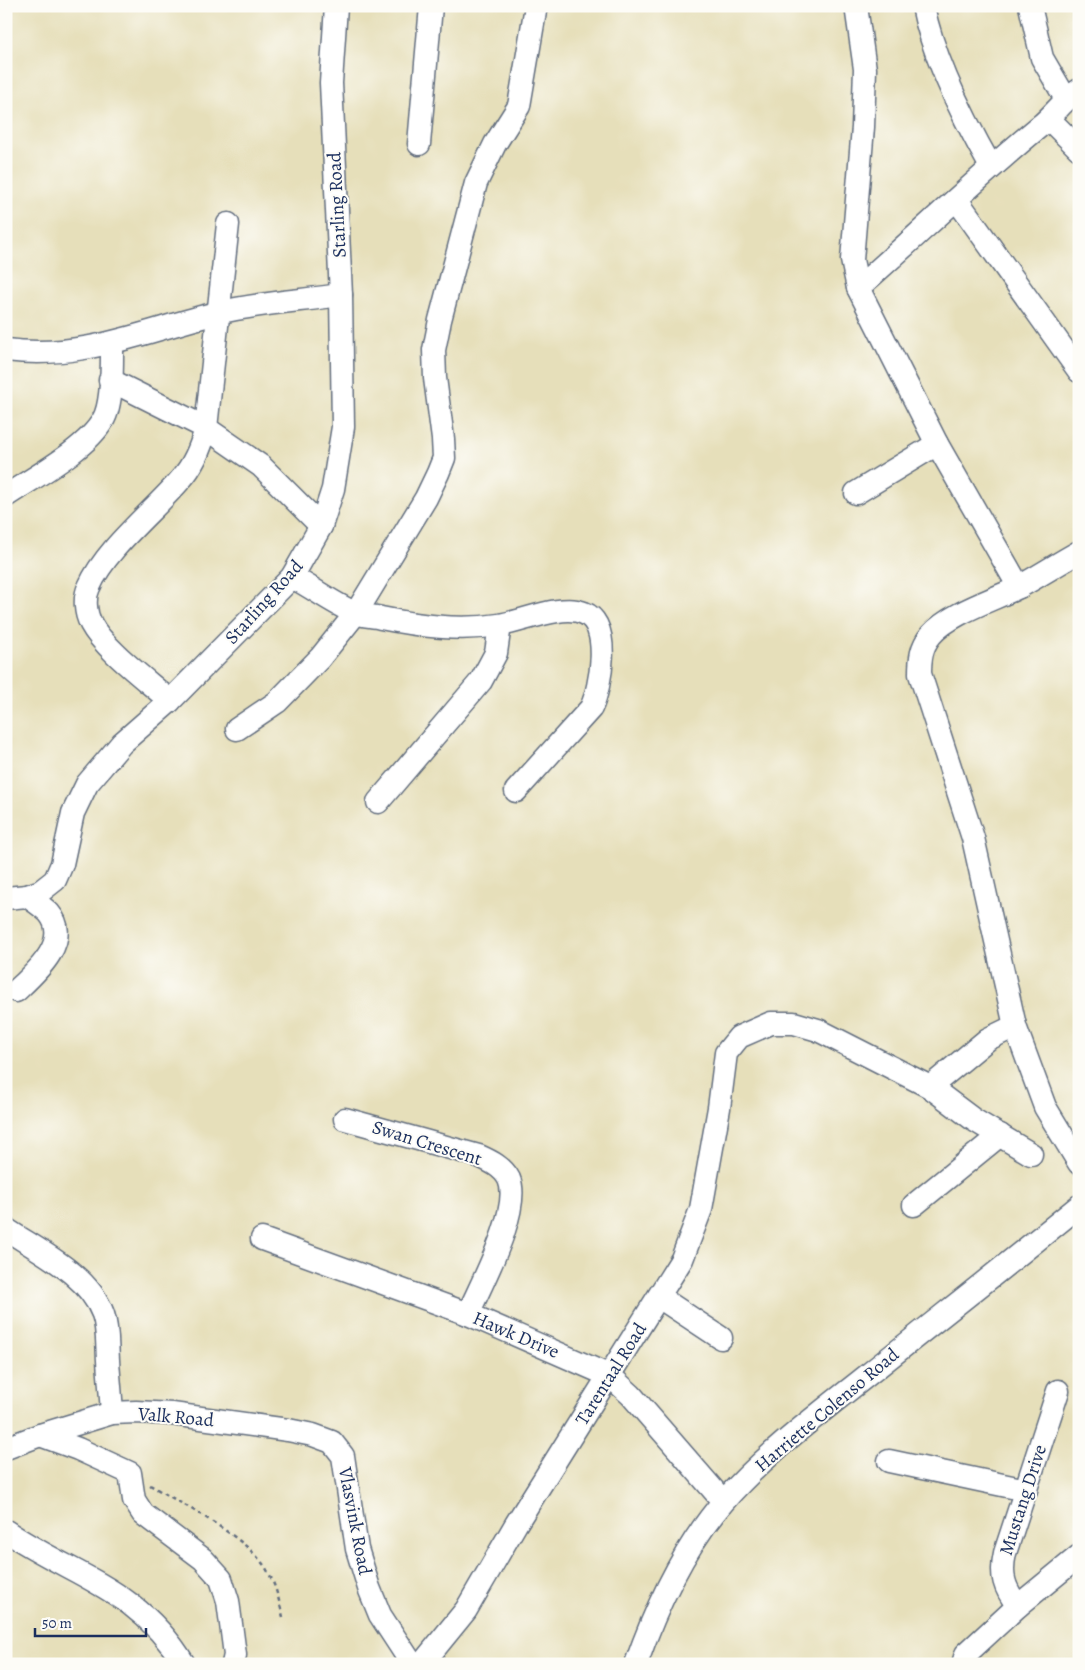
<svg xmlns="http://www.w3.org/2000/svg" width="1085" height="1670" viewBox="0 0 1085 1670" font-family="Alegreya,serif">
	<style>
		.lines { fill: none; stroke-linecap: round; stroke-linejoin: round }
		.minor-casing { stroke: #626d7e; stroke-width: 25 }
		.path { stroke: #626d7e; stroke-width: 2.5; stroke-dasharray: 4 4; stroke-linecap: butt }
		.minor { stroke: #fff; stroke-width: 22 }
		.labels { text-anchor: middle; dominant-baseline: central; stroke-width: 4; stroke-linejoin: round; paint-order: stroke }
		.street-label { font-size: 19px; fill: #1b2f5e; stroke: #fdfcf7 }
	</style>
	<rect width="100%" height="100%" fill="#fdfcf7"/>
	<filter id="ink" filterUnits="userSpaceOnUse"><feTurbulence type="fractalNoise" baseFrequency=".02" numOctaves="2"/><feDisplacementMap in="SourceGraphic" scale="10" xChannelSelector="R" yChannelSelector="G"/><feConvolveMatrix kernelMatrix="1 2 1 2 8 2 1 2 1" color-interpolation-filters="sRGB"/></filter>
	<filter id="wash" filterUnits="userSpaceOnUse"><feTurbulence type="fractalNoise" baseFrequency=".0096" numOctaves="4" result="noise"/><feDisplacementMap in="SourceGraphic" scale="20" xChannelSelector="R" yChannelSelector="G"/><feGaussianBlur stdDeviation="1.12" result="paint"/><feColorMatrix in="noise" values="0 0 0 0 0 0 0 0 0 0 0 0 0 0 0 0 0 1.4 0 .05"/><feComposite in="paint" operator="in"/></filter>
	<g filter="url(#wash)">
		<rect width="100%" height="100%" fill="#e6dfba"/>
	</g>
	<g filter="url(#ink)">
		<g class="lines">
			<defs>
				<g id="minor">
					<path d="M856,6L865,69L863,127L852,260L858,288L937,444L1019,587"/>
					<path d="M923,6C933,58 965,121 991,167"/>
					<path d="M1030,6L1042,58L1066,99"/>
					<path d="M1049,119L1079,149"/>
					<path d="M419,144L431,6"/>
					<path d="M957,200L1079,371"/>
					<path d="M858,288C919,234 977,178 1040,126C1054,115 1063,100 1079,90"/>
					<path d="M6,350C84,360 143,331 217,313C257,303 300,301 341,295"/>
					<path d="M110,380L206,428L261,466L321,526"/>
					<path d="M856,493L937,444"/>
					<path d="M6,496C34,477 87,449 103,420C113,404 112,363 112,344"/>
					<path d="M1079,552C1059,563 1039,576 1019,587C993,600 950,613 931,635C921,647 920,659 920,674L973,838L1015,1026L1045,1107L1079,1163"/>
					<path d="M292,577C313,588 334,604 355,613C363,616 373,616 381,618C420,626 459,631 499,625C522,622 562,603 584,613C612,624 601,687 591,708L516,791"/>
					<path d="M170,701C148,681 104,649 91,624C85,613 84,597 89,587C106,548 154,511 181,479C194,465 201,447 206,428L228,224"/>
					<path d="M237,729L277,702L320,658L356,613L426,498L438,473L444,458L443,439L435,378L434,350L440,320L476,183L495,144L519,106L536,6"/>
					<path d="M378,802L481,681L496,653L500,625"/>
					<path d="M6,898L27,896L41,891L55,880L62,864L73,813L87,784L122,743L170,701L292,577L321,526L333,489L343,427L341,295L331,83L336,6"/>
					<path d="M16,991C34,974 73,941 49,913C43,907 34,901 27,896"/>
					<path d="M930,1087L974,1120L1031,1154"/>
					<path d="M345,1119L479,1156C490,1161 503,1167 509,1179C522,1209 481,1284 468,1314"/>
					<path d="M914,1205L1000,1135"/>
					<path d="M6,1229C40,1252 88,1274 103,1314C108,1328 107,1345 108,1360C109,1378 111,1395 112,1413"/>
					<path d="M262,1239L468,1314L610,1376L631,1395L723,1501"/>
					<path d="M659,1297L721,1338"/>
					<path d="M40,1435L78,1449L130,1473L134,1500L143,1514L203,1559L221,1579L228,1601L235,1655L233,1664"/>
					<path d="M6,1448L40,1435L112,1413L136,1412L172,1414L288,1430L313,1435L332,1442L343,1456L357,1549L369,1588L380,1615L412,1664"/>
					<path d="M889,1461L1026,1490"/>
					<path d="M6,1531C74,1577 138,1588 184,1664"/>
					<path d="M1018,1606C1004,1588 1000,1575 1005,1553L1058,1391"/>
					<path d="M422,1664L466,1610L516,1524L682,1259L701,1209L719,1108L726,1053L739,1037L771,1023H794L818,1030L930,1087L988,1039L1015,1026"/>
					<path d="M636,1664C656,1607 684,1547 724,1501C766,1453 819,1414 869,1374C939,1318 1009,1263 1079,1206"/>
					<path d="M963,1664L966,1654L1018,1606L1079,1556"/>
				</g>
			</defs>
			<use href="#minor" class="minor-casing"/>
			<path class="path" d="M150,1485C183,1505 248,1537 267,1570C276,1585 279,1601 283,1617"/>
			<use href="#minor" class="minor"/>
		</g>
	</g>
	<g class="labels">
		<g class="street-label">
			<text transform="translate(337 205) rotate(-93)">Starling Road</text>
			<text transform="translate(264 602) rotate(-48)">Starling Road</text>
			<text transform="translate(427 1143) rotate(17)">Swan Crescent</text>
			<text transform="translate(516 1335) rotate(23)">Hawk Drive</text>
			<text transform="translate(611 1374) rotate(-58)">Tarentaal Road</text>
			<text transform="translate(827 1410) rotate(-40)">Harriette Colenso Road</text>
			<text transform="translate(176 1417) rotate(5)">Valk Road</text>
			<text transform="translate(1023 1500) rotate(-72)">Mustang Drive</text>
			<text transform="translate(355 1521) rotate(79)">Vlasvink Road</text>
		</g>
	</g>
	<rect width="1085" height="1670" fill="none" stroke="#fdfcf7" stroke-width="25"/>
	<path d="M35 1628v8h111v-8" fill="none" stroke="#1b2f5e" stroke-width="2.5"/>
	<text x="42" y="1628" font-size="15" fill="#1b2f5e" stroke="#fdfcf7" stroke-width="4" paint-order="stroke">50 m</text>
</svg>
